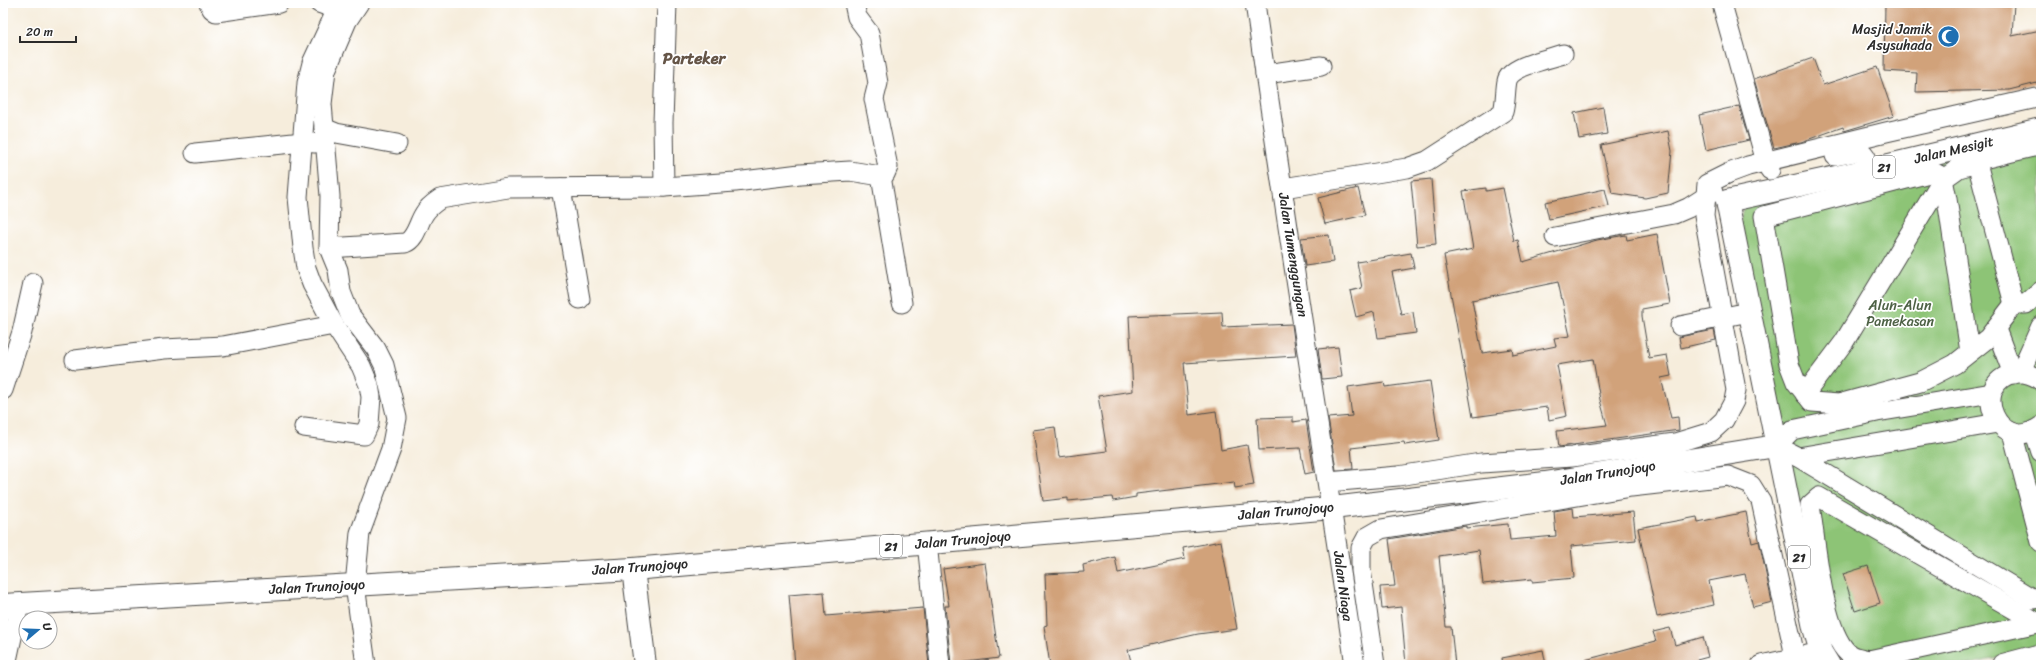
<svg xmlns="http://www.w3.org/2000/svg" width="2044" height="668" viewBox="0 0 2044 668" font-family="Sriracha,sans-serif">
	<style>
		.green { fill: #8dc476; stroke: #5c7850 }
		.building { fill: #d1a27a; fill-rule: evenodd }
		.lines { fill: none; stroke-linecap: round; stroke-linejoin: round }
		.minor-casing { stroke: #494846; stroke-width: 21 }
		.major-casing { stroke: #494846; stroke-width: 24 }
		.highway-casing { stroke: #494846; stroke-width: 24 }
		.minor { stroke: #fff; stroke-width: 19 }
		.major { stroke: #fff; stroke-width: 22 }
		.highway { stroke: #fff; stroke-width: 22 }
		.labels { text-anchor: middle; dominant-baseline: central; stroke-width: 3.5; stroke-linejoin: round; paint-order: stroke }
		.shield { fill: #fff; stroke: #6b6b6b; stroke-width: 1 }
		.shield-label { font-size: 13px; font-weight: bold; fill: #2b2b2b }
		.poi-label { font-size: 14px; fill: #2b2b2b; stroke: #fff; text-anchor: end }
		.street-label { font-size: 14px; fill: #2b2b2b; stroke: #fff }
		.park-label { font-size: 14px; fill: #4d6145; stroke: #fff }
		.quarter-label { font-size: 16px; font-weight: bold; fill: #655547; stroke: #fff }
	</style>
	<rect width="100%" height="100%" fill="#fff"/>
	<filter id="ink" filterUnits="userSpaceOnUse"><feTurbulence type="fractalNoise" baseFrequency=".025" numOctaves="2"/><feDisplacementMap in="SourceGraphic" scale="8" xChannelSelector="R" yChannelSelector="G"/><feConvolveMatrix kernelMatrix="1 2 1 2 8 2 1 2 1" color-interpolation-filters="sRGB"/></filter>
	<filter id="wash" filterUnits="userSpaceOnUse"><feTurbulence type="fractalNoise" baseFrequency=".012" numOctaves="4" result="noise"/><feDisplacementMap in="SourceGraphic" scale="16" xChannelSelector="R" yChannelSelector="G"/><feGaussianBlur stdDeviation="0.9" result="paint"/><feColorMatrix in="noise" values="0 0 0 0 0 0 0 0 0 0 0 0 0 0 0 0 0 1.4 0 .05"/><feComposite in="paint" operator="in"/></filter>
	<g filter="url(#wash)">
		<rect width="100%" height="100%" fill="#f6eddc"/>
		<path class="green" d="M2041,134V648L1967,665H1847L1822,623L1739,228L1744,202Z"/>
		<g id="blocks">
			<g class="building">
				<path d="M1885,3H2014L2012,36L2041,30V82L2009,90L1916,92L1917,73L1884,71Z"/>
				<path d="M1813,58L1823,85L1877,67L1894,116L1844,131L1843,127L1801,142L1774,148L1754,79Z"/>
				<path d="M1739,106L1749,140L1706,150L1699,115Z"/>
				<path d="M1603,107L1607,134L1579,139L1574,113Z"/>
				<path d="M1668,131L1672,151L1668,193L1645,198L1612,193L1601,145Z"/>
				<path d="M1431,179L1436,244L1417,246L1411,181Z"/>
				<path d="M1358,188L1365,215L1325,224L1318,198Z"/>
				<path d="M1486,188V191L1503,188L1514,241L1518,240L1523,262L1597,240L1626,235L1627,240L1657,234L1670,304L1642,309V316L1649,358L1667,355L1671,376L1661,378L1671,418L1678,417L1679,430L1559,447L1557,431L1607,425L1600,400L1593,359L1557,365L1567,416L1549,420L1547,407L1473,417L1444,255L1473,249L1463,191ZM1558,282L1570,336L1554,338L1556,346L1513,355L1512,349L1482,353L1472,300Z"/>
				<path d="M1605,189L1609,206L1549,219L1545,202Z"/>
				<path d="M1329,235L1333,262L1305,266L1301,238Z"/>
				<path d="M1411,253L1414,268L1392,272L1401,314L1413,312L1416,333L1378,338L1374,312L1356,317L1350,291L1362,288L1357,262Z"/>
				<path d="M1222,312L1223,327L1292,324L1296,356L1184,363L1189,415L1216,411L1221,450L1247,445L1254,485L1235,488L1234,482L1136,494V497L1113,501L1112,497L1068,501V498L1043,501L1033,430L1055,427L1059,457L1107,451L1098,396L1133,391L1129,316Z"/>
				<path d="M1714,330L1716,340L1681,348L1679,337Z"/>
				<path d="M1338,347L1342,377L1322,379L1318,349Z"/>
				<path d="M1430,381L1439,440L1405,445L1404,442L1351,448L1353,469L1336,470L1328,418L1352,416L1348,387L1384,382L1385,387Z"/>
				<path d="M1293,417V422L1306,420L1314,472L1305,474L1300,448L1259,450L1257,418Z"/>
				<path d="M1573,508L1574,517L1633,512L1636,540L1571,546L1574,578L1532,582V579L1483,584L1479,550L1439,556L1446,627H1451L1455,665H1406L1401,607L1382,609L1380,587L1395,586L1389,539L1466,526V528L1508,524L1510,540L1556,536L1554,511Z"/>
				<path d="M1746,512L1752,543L1759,541L1772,602L1753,607L1745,574L1709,581L1714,605L1657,617L1638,528L1697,517L1698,522Z"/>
				<path d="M1221,541L1237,629L1198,634L1128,650L1132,665H1050L1044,626L1047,625L1045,574L1084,572L1083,565L1115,557L1118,573L1185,559L1183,548Z"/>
				<path d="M985,563L999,658L951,664L945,606H949L943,569Z"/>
				<path d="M1868,566L1880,603L1855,611L1843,574Z"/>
				<path d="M824,592L826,616L923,608L929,665H795L789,595Z"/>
				<path d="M1670,628L1675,645L1703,637L1708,657L1697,660L1698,665H1585V660L1656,641L1653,632Z"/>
				<path d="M1543,650L1546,665H1503L1502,658Z"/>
			</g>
		</g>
	</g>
	<g filter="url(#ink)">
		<use href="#blocks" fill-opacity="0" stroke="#494846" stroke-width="1"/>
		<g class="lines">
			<defs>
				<g id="minor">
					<path d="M209,3L212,9L216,12L279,3"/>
					<path d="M319,3L336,9"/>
					<path d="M359,3L347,21L326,70L322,104L330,196L329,248L338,270L341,292L350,315L376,349L384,365L397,418L391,449L360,533L355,585L366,665"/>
					<path d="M1255,3C1286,224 1322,444 1355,665"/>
					<path d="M1722,4L1766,162L1770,170"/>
					<path d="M1265,74L1321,66"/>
					<path d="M324,128L336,133L397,144"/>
					<path d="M195,153L303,142L315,143"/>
					<path d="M1835,156L1855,152L1863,153L1866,157L1868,170"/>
					<path d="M1977,163L1983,159L2041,145"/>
					<path d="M881,176L902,303"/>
					<path d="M664,187L663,123L667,3"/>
					<path d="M561,188L580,299"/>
					<path d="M1283,188L1407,168L1427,161L1503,112C1506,101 1505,91 1507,81C1510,66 1549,59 1563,54"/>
					<path d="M1555,237L1674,214L1688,208L1713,192"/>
					<path d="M329,248L405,243C416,239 418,223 424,214C428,207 434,203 440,199L508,188L664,187L735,182L800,174L850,171L881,176L885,174L888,167L874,99L878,83L869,33L857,17L854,3"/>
					<path d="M1680,326L1749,312"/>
					<path d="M1996,329L2013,374"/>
					<path d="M1970,352L1947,199L1944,184L1939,175L1933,172L1764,216L1789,364L1796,382L1812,402L1839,404L1920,382L1955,364L1988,338L2014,304H2026L2041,291"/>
					<path d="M75,360L164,349L223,346L334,325"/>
					<path d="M2020,373L2041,326"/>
					<path d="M2041,381C2035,375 2024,372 2015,373C1967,383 1999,458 2041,426"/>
					<path d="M3,390L22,332L33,283"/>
					<path d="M1992,393L1877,412L1792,430L1776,446L1798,457L1998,423"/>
					<path d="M1805,394L1844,342L1942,180L1959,168L1977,163L2014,304"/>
					<path d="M304,427L364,435L369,424L371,397L369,385L361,366L334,325L312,284L306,268L303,248L298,197L307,83L312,63L340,3"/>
					<path d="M2034,430L2041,452"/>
					<path d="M2012,432L2041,542"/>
					<path d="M1798,457L2033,599L2041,598"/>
					<path d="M1328,482L1398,476L1481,463L1572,457L1675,443L1711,432L1724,420L1734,401L1736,390L1704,216L1707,184L1729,173L1748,166L1886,132L2041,97"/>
					<path d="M927,543L940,665"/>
					<path d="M2038,623L1819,497L1810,505C1816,542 1822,629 1848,653C1853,658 1863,658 1869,660L2038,623L2041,622"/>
					<path d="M6,665L19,605"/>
					<path d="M1375,665L1361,570V548L1367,537L1381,529L1631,487L1728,476L1751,485L1761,501L1797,665"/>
					<path d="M1761,665L1821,652"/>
				</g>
				<path id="major" d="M633,569L645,665"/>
				<g id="highway">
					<path d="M3,605L633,569L1332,508L1545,483L1776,446"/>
					<path d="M1829,665L1821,652L1814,628L1727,201L1868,170L2041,129"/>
					<path d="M2003,665L2041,655"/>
				</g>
			</defs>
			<use href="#minor" class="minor-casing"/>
			<use href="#major" class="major-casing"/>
			<use href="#highway" class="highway-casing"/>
			<use href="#minor" class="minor"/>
			<use href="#major" class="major"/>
			<use href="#highway" class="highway"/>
		</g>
	</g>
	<defs>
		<symbol id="mosque-disc" viewBox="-11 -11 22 22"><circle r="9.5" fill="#1f6fb2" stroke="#fff"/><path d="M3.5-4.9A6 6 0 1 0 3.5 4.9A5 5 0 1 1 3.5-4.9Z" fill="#fff"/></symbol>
	</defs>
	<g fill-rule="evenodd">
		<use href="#mosque-disc" x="1936" y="24" width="25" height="25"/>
	</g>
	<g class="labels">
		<g class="shield">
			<rect x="1873" y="156" width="22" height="22" rx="3"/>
			<rect x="880" y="535" width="22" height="22" rx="3"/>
			<rect x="1788" y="546" width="22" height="22" rx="3"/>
		</g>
		<g class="shield-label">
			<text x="1884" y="167">21</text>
			<text x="891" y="546">21</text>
			<text x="1799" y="557">21</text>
		</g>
		<g class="poi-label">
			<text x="1932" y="29">Masjid Jamik<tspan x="1932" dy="16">Asysuhada</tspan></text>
		</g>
		<g class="street-label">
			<text transform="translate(1954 150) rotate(-13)">Jalan Mesigit</text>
			<text transform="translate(1293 255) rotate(81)">Jalan Tumenggungan</text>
			<text transform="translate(1608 473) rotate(-9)">Jalan Trunojoyo</text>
			<text transform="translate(1286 511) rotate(-5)">Jalan Trunojoyo</text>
			<text transform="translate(963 540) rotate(-5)">Jalan Trunojoyo</text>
			<text transform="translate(640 567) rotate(-4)">Jalan Trunojoyo</text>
			<text transform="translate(1343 586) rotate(82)">Jalan Niaga</text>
			<text transform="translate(317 587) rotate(-3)">Jalan Trunojoyo</text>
		</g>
		<g class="park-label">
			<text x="1900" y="305">Alun-Alun<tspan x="1900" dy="16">Pamekasan</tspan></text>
		</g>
		<g class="quarter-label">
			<text x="694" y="58">Parteker</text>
		</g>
	</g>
	<rect width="2044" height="668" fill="none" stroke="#fff" stroke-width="16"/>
	<g transform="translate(38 630) rotate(71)"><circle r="19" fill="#ffffff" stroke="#aaaaaa"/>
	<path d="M0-3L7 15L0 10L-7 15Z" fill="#1f6fb2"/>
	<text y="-6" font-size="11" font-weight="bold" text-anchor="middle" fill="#2b2b2b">U</text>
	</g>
	<path d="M20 36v6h56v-6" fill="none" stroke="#2b2b2b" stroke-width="2"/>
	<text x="26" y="36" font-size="12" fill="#2b2b2b" stroke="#ffffff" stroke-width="3" paint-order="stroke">20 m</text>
</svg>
